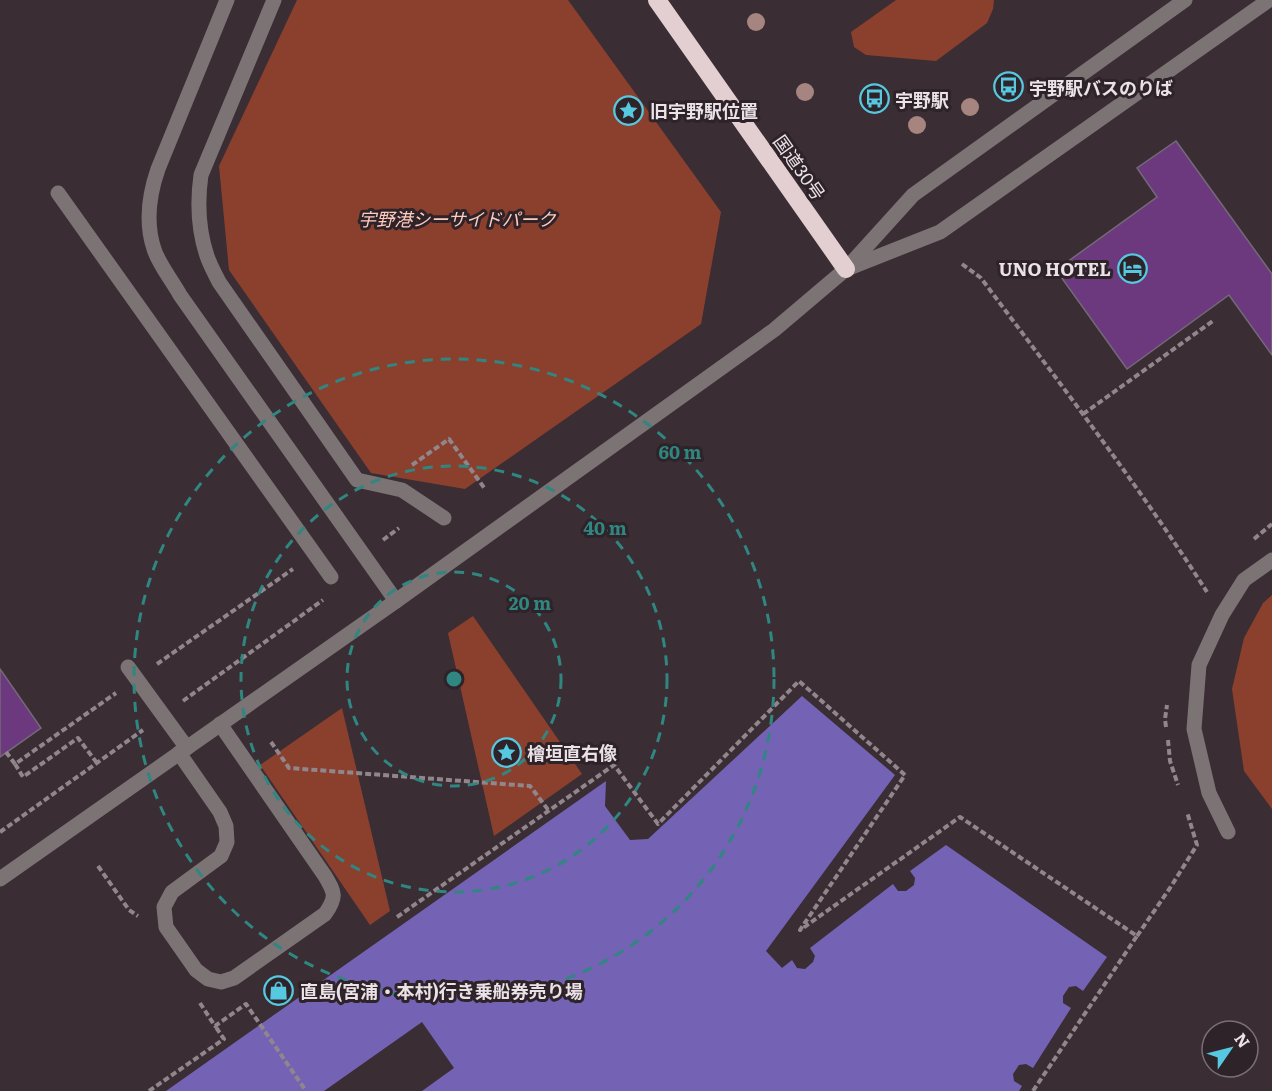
<svg xmlns="http://www.w3.org/2000/svg" width="1272" height="1091" viewBox="0 0 1272 1091" font-family="Literata,'Noto Sans JP',serif">
	<style>
		.green { fill: #8b402e }
		.water { fill: #7463b4 }
		.pier { fill: #3a2d34 }
		.building { fill: #6d397e; stroke: #736a77; stroke-width: 1.5 }
		.lines { fill: none; stroke-linecap: round; stroke-linejoin: round }
		.path { stroke: #91868c; stroke-width: 4; stroke-dasharray: 6 3; stroke-linecap: butt }
		.minor { stroke: #7b7374; stroke-width: 15 }
		.highway { stroke: #e3ced1; stroke-width: 18 }
		.tree { fill: #a6847f }
		.ring { fill: none; stroke: #308680; stroke-width: 3; stroke-dasharray: 10 8 }
		.labels { text-anchor: middle; dominant-baseline: central; stroke-width: 6; stroke-linejoin: round; paint-order: stroke }
		.poi-label { font-size: 18px; font-weight: bold; fill: #eae2e6; stroke: #2f232a; text-anchor: start }
		.street-label { font-size: 18px; fill: #eae2e6; stroke: #2f232a }
		.park-label { font-size: 18px; font-style: italic; fill: #fecbbd; stroke: #2f232a }
		.centre { fill: #308680; stroke: #2f232a; stroke-width: 3 }
		.ring-label { font-size: 18px; text-anchor: middle; font-weight: bold; fill: #308680; stroke: #2f232a; stroke-width: 6; stroke-linejoin: round; paint-order: stroke }
	</style>
	<rect width="100%" height="100%" fill="#3a2d34"/>
	<g class="green">
		<path d="M297,0H568L721,212L701,324L465,489L371,473L229,270L219,166Z"/>
		<path d="M896,0H994L993,9L987,23L936,61L866,55L854,47L851,32Z"/>
		<path d="M1272,595V809L1244,771L1232,689L1244,638L1263,603Z"/>
		<path d="M473,616L582,774L494,836L448,633Z"/>
		<path d="M342,708L390,911L370,925L260,765Z"/>
	</g>
	<path class="water" d="M802,696L895,775L766,951L782,968L792,960L797,968L805,969L813,962L815,956L810,948L893,884L898,891H906L914,885L915,878L910,871L946,845L1107,957L1083,991L1076,986L1069,987L1063,996V1003L1071,1008L1033,1068L1026,1064L1019,1065L1013,1074L1014,1081L1022,1086L1019,1091H166L606,781L605,806L630,840L648,839Z"/>
	<path class="pier" d="M422,1022L454,1068L422,1091H324Z"/>
	<g class="building">
		<path d="M1176,141L1272,274V355L1229,295L1127,369L1056,270L1157,197L1137,168Z"/>
		<path d="M0,669L41,728L0,757Z"/>
	</g>
	<g class="lines">
		<g class="path">
			<path d="M962,264L981,278C1058,381 1137,483 1207,592"/>
			<path d="M1083,414L1213,321"/>
			<path d="M412,465L449,439L485,489"/>
			<path d="M1254,539L1272,524"/>
			<path d="M383,540L399,528"/>
			<path d="M157,664L293,569"/>
			<path d="M183,701L323,600"/>
			<path d="M1166,727L1165,719L1167,705"/>
			<path d="M1168,740L1170,761L1178,785"/>
			<path d="M271,742L289,768L530,786L549,811"/>
			<path d="M6,752L15,764L116,693"/>
			<path d="M15,764L23,777L78,738L97,763"/>
			<path d="M0,832L143,730"/>
			<path d="M98,866L129,910L138,916"/>
			<path d="M397,917L614,765L658,824L799,681L905,775L800,930L960,817L1137,936L1033,1091"/>
			<path d="M1137,936L1170,888L1197,845L1187,812"/>
			<path d="M200,1003L215,1026L246,1004L306,1091"/>
			<path d="M149,1091L224,1039L215,1026"/>
		</g>
		<g class="minor">
			<path d="M227,0L158,169C149,195 145,222 154,249C158,263 173,282 180,295L396,601"/>
			<path d="M274,0L201,175C197,203 198,229 207,256C210,265 215,274 219,282L357,480L402,490L444,518"/>
			<path d="M58,193L331,577"/>
			<path d="M849,268L940,232L1269,0"/>
			<path d="M128,667L187,748"/>
			<path d="M179,753L220,812L226,826L227,842L221,856L172,892L164,907L166,927L196,970L208,979L221,982L234,978L325,914C337,897 335,893 325,876L220,724"/>
			<path d="M1228,832L1209,793L1194,729L1199,665L1222,615L1244,580L1272,560"/>
			<path d="M0,879L396,601L774,330L846,269L913,195L1185,0"/>
		</g>
		<path class="highway" d="M657,0L846,269"/>
	</g>
	<g class="tree">
		<circle cx="756" cy="22" r="9"/>
		<circle cx="805" cy="92" r="9"/>
		<circle cx="970" cy="107" r="9"/>
		<circle cx="917" cy="125" r="9"/>
	</g>
	<g class="ring">
		<circle cx="454" cy="679" r="107"/>
		<circle cx="454" cy="679" r="213"/>
		<circle cx="454" cy="679" r="320"/>
	</g>
	<defs>
		<symbol id="bus-ring" viewBox="-11 -11 22 22"><circle r="9.5" fill="#2f232a" stroke="#56c9e1" stroke-width="1.5"/><path d="M-5-6H5V4H4V6H2V4H-2V6H-4V4H-5ZM-3.5-4V0h7V-4ZM-3.5 1.2v1.5H-2V1.2ZM2 1.2v1.5H3.5V1.2Z" fill="#56c9e1"/></symbol>
		<symbol id="sight-ring" viewBox="-11 -11 22 22"><circle r="9.5" fill="#2f232a" stroke="#56c9e1" stroke-width="1.5"/><path d="M0-6L1.8-2.2L6-1.7L2.9 1.2L3.7 5.4L0 3.3L-3.7 5.4L-2.9 1.2L-6-1.7L-1.8-2.2Z" fill="#56c9e1"/></symbol>
		<symbol id="hotel-ring" viewBox="-11 -11 22 22"><circle r="9.5" fill="#2f232a" stroke="#56c9e1" stroke-width="1.5"/><path d="M-6-4.5h1.5V1H6V5H4.5V3h-9V5H-6ZM-4 0a1.8 1.8 0 1 1 3.6 0ZM.5 0V-2.5h3Q6-2.5 6 0Z" fill="#56c9e1"/></symbol>
		<symbol id="shop-ring" viewBox="-11 -11 22 22"><circle r="9.5" fill="#2f232a" stroke="#56c9e1" stroke-width="1.5"/><path d="M-5-2.5h2.3a2.7 3.5 0 0 1 5.4 0H5L5.5 6h-11ZM-1.5-2.5h3a1.5 2.3 0 0 0-3 0Z" fill="#56c9e1"/></symbol>
	</defs>
	<g fill-rule="evenodd">
		<use href="#bus-ring" x="992" y="70" width="33" height="33"/>
		<use href="#bus-ring" x="858" y="82" width="33" height="33"/>
		<use href="#sight-ring" x="612" y="94" width="33" height="33"/>
		<use href="#hotel-ring" x="1116" y="252" width="33" height="33"/>
		<use href="#sight-ring" x="490" y="736" width="33" height="33"/>
		<use href="#shop-ring" x="262" y="974" width="33" height="33"/>
	</g>
	<g class="labels">
		<g class="poi-label">
			<text x="1029" y="87">宇野駅バスのりば</text>
			<text x="895" y="99">宇野駅</text>
			<text x="650" y="110">旧宇野駅位置</text>
			<text x="1111" y="268" text-anchor="end">UNO HOTEL</text>
			<text x="527" y="752">檜垣直右像</text>
			<text x="300" y="990">直島(宮浦・本村)行き乗船券売り場</text>
		</g>
		<g class="street-label">
			<text transform="translate(800 167) rotate(55)">国道30号</text>
		</g>
		<g class="park-label">
			<text x="457" y="218">宇野港シーサイドパーク</text>
		</g>
	</g>
	<circle cx="454" cy="679" r="9" class="centre"/>
	<g class="ring-label">
		<text x="680" y="459">60 m</text>
		<text x="605" y="535">40 m</text>
		<text x="530" y="610">20 m</text>
	</g>
	<g transform="translate(1230 1049) rotate(55)"><circle r="28" fill="#2f232a" stroke="#7a6f75" stroke-width="1.5"/>
	<path d="M0-4.5L10 22L0 15L-10 22Z" fill="#56c9e1"/>
	<text y="-9" font-size="16" font-weight="bold" text-anchor="middle" fill="#eae2e6">N</text>
	</g>
</svg>
